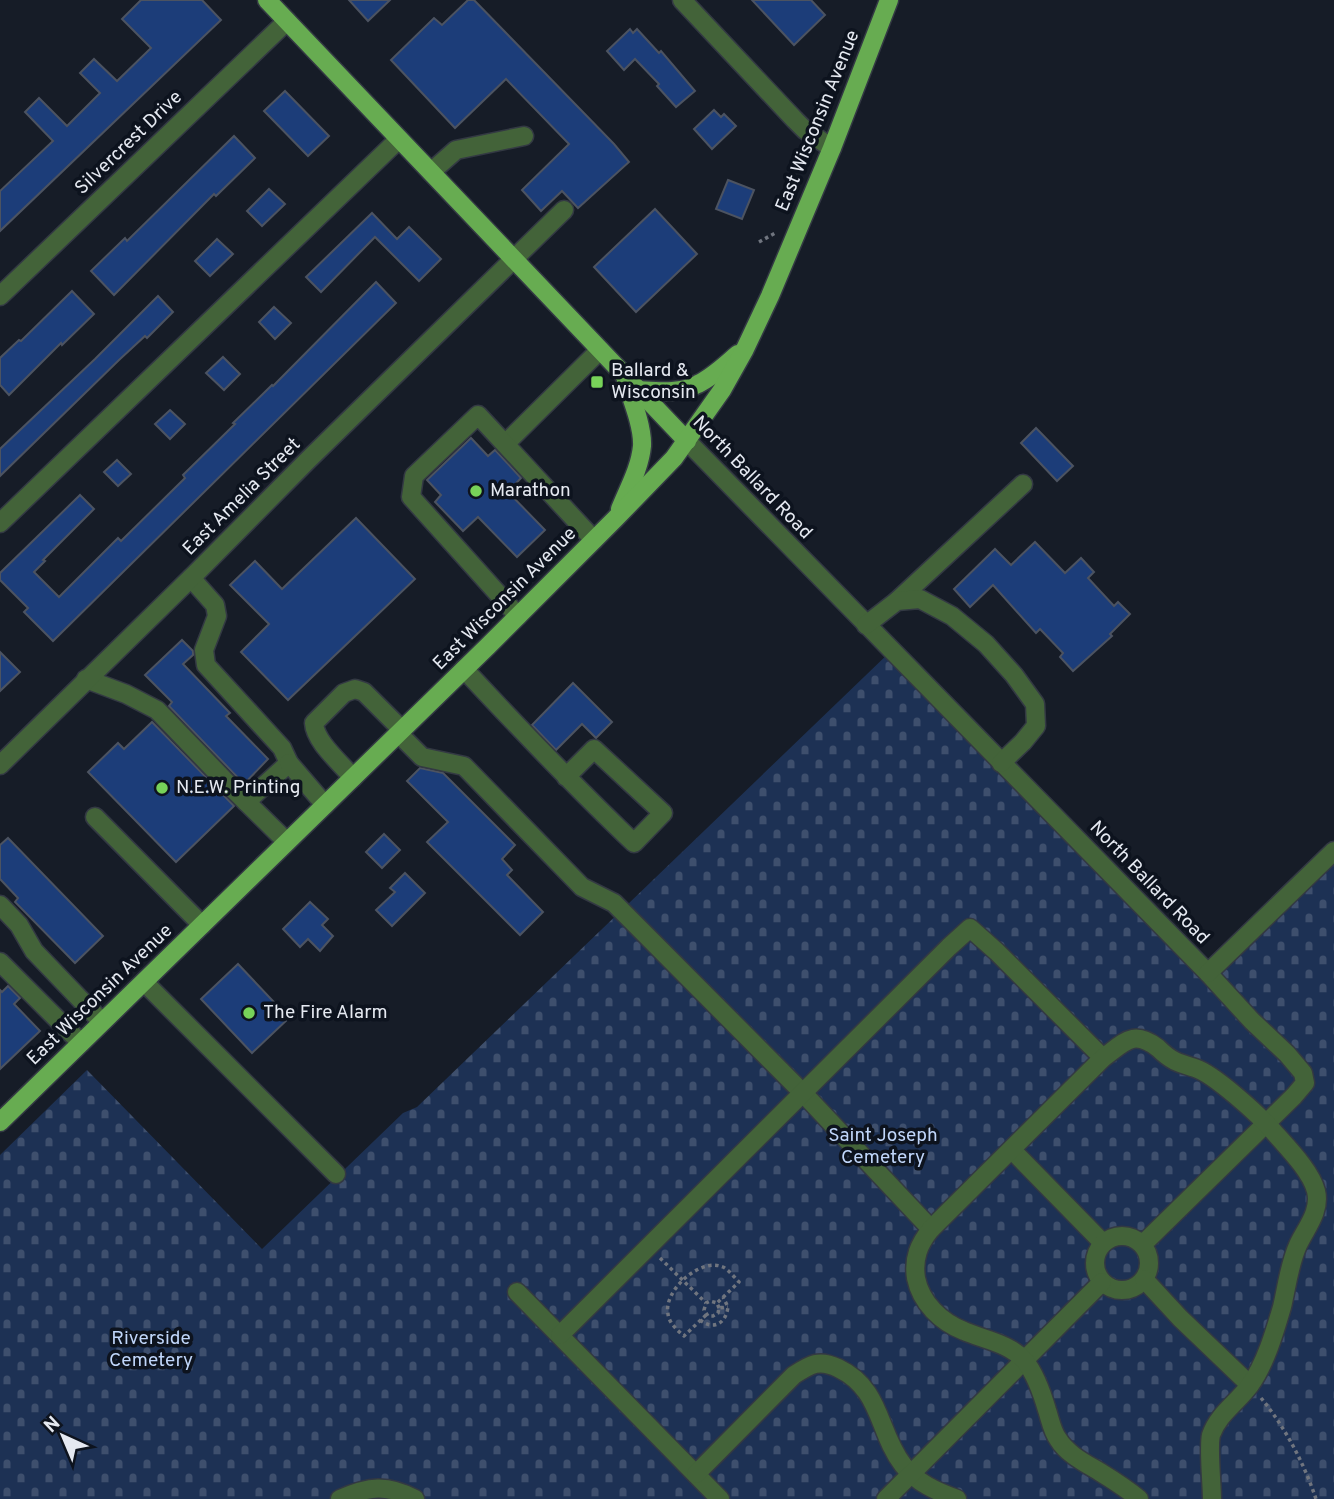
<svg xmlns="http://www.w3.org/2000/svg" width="1334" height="1499" viewBox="0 0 1334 1499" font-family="Overpass,sans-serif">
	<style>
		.cemetery { fill: url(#cemetery-stones) }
		.building { fill: #1c3d79; stroke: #4c5361; stroke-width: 2 }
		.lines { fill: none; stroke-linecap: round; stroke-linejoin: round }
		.minor-casing { stroke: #333943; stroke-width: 21 }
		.major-casing { stroke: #333943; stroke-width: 21 }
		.path { stroke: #70757f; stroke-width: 3.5; stroke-dasharray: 3.5 3.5; stroke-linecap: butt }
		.minor { stroke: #436339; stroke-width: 18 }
		.major { stroke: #67ac51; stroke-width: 18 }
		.poi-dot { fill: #77d259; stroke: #0d131e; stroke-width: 2.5 }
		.labels { text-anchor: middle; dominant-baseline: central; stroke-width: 7; stroke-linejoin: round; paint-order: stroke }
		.street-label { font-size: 19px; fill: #e5e9f1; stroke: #0d131e }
		.poi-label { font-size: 19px; fill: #e5e9f1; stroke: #0d131e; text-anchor: start }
		.park-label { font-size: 19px; fill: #c0d6fa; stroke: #0d131e }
	</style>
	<defs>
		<pattern id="cemetery-stones" width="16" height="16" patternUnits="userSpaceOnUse" patternTransform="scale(1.75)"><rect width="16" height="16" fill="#1d3154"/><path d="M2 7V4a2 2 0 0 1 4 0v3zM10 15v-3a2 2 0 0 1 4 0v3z" fill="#3e4f6d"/></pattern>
	</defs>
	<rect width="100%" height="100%" fill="#161c27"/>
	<path class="cemetery" d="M891,651L1213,979L1334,863V1499H0V1155L87,1070L262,1249L403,1113L417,1107Z"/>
	<g class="building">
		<path d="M141,0H202L221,20L0,231V191L53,141L25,112L39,98L67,126L100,93L80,73L94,59L117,81L151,48L122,19Z"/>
		<path d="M349,0H390L368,21Z"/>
		<path d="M468,0H474L614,144L629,162L578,208L562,191L541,211L522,190L569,144L506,79L455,128L391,60L434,18L442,25Z"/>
		<path d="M752,0H811L825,15L794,45Z"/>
		<path d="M630,29L633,33L637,29L659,53L661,51L695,91L676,107L657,86L659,84L635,59L624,70L607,51Z"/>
		<path d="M285,91L329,136L308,156L264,111Z"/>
		<path d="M714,110L721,117L724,114L736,126L712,149L694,129Z"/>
		<path d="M234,136L255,158L216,196L214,194L114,295L91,271L125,238L127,241Z"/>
		<path d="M728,180L754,190L742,219L716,209Z"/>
		<path d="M269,189L285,204L262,226L247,211Z"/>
		<path d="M655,209L697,254L636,312L594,267Z"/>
		<path d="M372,213L397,239L409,227L441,259L419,281L375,237L321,292L306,277Z"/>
		<path d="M217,239L233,254L210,276L195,261Z"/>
		<path d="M376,282L396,303L53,641L24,612L28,608L0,580V573L80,495L94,509L43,560L45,561L34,572L59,597L118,538L121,541L185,478L183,475L235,424L233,423L272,385L273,386Z"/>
		<path d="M72,291L94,314L62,345L61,343L9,395L0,385V358L19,340L21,341Z"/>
		<path d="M158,296L173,312L147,338L145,336L119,360L0,476V449L95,359Z"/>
		<path d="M274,307L291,323L275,339L259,322Z"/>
		<path d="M223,357L240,374L224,390L206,373Z"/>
		<path d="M170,410L185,424L170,439L155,424Z"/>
		<path d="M1036,428L1073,466L1057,481L1021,443Z"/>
		<path d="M471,438L488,456L495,450L521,478L508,492L545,530L517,557L478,517L463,531L435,502L441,495L427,480Z"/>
		<path d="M117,460L131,474L118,486L104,472Z"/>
		<path d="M356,518L415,579L288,700L241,652L269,624L230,585L255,561L282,589Z"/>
		<path d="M1035,542L1065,573L1081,558L1094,572L1088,578L1114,606L1118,602L1130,614L1110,634L1112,636L1073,671L1060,657L1063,653L1040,629L1036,633L993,585L970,607L954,589L995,549L1011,565Z"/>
		<path d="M182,640L193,651V655L183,664L230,713L226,716L268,759L244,784L169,706L172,702L145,675Z"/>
		<path d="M0,652L20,672L0,691Z"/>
		<path d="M573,683L612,722L596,738L582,724L556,750L532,725Z"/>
		<path d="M152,722L234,806L176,862L88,772L118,743L124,749Z"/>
		<path d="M420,768L443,773L515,845L502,859L512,870L507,875L543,912L520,935L427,842L448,822L407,781Z"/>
		<path d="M384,834L400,850L382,868L366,852Z"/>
		<path d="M8,838L103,936L75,963L15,902L18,898L0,879V845Z"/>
		<path d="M405,873L425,893L392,926L376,910L395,892L390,888Z"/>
		<path d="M310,902L328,919L322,925L333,936L320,951L308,939L300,947L283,929Z"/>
		<path d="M238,964L289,1018L252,1053L201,999Z"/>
		<path d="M8,986L20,998L14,1004L40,1031L0,1069V990L2,992Z"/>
	</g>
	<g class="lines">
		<defs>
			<g id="minor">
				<path d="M682,0L795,120L805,130L832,148"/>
				<path d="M431,172L456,150L524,136"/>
				<path d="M0,296L287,21"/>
				<path d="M687,441L1208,973L1252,1021L1287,1054L1303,1073L1305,1083L1294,1096L1143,1244"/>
				<path d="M505,444L600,350"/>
				<path d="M0,523L399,139"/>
				<path d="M191,578L215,605L217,616L204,650L206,665L282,748L289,763L246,802"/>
				<path d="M897,601L1023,484"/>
				<path d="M518,616L411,497L414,476L478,415L594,540"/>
				<path d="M866,625L897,601L920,599L952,616L986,644L1014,675L1035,704L1036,726L1023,742L1001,763"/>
				<path d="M464,669C519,728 575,787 634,843L663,813L594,749L566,777"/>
				<path d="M86,679L126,694L157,710L230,786L287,842"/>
				<path d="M398,733L422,757L464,766L582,887L614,903L803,1093L931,1229"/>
				<path d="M289,763L325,805"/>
				<path d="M0,765L196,573L308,460L564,210"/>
				<path d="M353,778C341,763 315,742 314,723L344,693L355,689L364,692L402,730"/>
				<path d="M95,817L202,925"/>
				<path d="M0,905L19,925L34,951L102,1022"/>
				<path d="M0,962L81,1043"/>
				<path d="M1208,973L1334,851"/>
				<path d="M144,982L336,1174"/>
				<path d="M1012,1150L1103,1243"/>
				<circle cx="1122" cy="1263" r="27"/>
				<path d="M1144,1279L1180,1318L1250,1385"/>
				<path d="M517,1292L720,1499"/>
				<path d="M560,1335L949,947L970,928L997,952L1103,1058"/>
				<path d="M696,1474L794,1375C811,1364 819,1359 838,1368C882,1389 877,1431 903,1465C917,1483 936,1491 957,1499"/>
				<path d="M340,1499C369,1486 387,1484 415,1499"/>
				<path d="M886,1499L1102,1282"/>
				<path d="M1139,1499C1127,1489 1113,1480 1100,1472C1085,1463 1067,1454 1058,1439C1052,1431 1050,1419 1047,1410C1042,1393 1036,1375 1025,1361C1009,1343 985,1340 964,1331C941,1322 921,1303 916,1278C913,1258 919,1244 931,1229L1103,1058C1125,1042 1133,1029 1158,1048C1163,1053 1169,1058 1175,1061C1181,1064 1189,1066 1195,1068C1214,1074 1259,1115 1273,1131C1287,1147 1311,1171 1316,1191C1321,1211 1306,1228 1298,1245C1289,1265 1287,1286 1282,1307C1275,1331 1265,1365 1250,1385C1238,1402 1218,1414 1211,1435C1208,1447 1212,1485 1212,1499"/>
			</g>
			<g id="major">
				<path d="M267,0L687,441"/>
				<path d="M638,390C657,391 680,394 698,384C713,377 726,364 738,354"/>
				<path d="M620,509C628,489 640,468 642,446C643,427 632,400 626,382"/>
				<path d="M0,1122L488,646L615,519L674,458L722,390L745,349L770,296L832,148L889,0"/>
			</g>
		</defs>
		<use href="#minor" class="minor-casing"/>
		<use href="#major" class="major-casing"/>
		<g class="path">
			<path d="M759,242L777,232"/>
			<path d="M660,1258L706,1303"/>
			<path d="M719,1308L717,1303L710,1301L706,1303L704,1310L708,1316H713L718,1313L719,1308L728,1307"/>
			<path d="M706,1315L684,1336C677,1330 669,1323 668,1314C663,1291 700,1257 723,1267C729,1270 734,1277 739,1282L717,1303"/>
			<path d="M700,1320C714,1331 726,1323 728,1307L723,1297"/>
			<path d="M1261,1398C1285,1427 1304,1463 1316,1499"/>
		</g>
		<use href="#minor" class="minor"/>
		<use href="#major" class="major"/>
	</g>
	<g class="poi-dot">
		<rect x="590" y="375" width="14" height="14" rx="3.5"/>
		<circle cx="476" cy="491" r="7"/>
		<circle cx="162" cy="788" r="7"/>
		<circle cx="249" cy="1013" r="7"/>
	</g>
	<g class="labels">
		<g class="street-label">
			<text transform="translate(818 121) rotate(-68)">East Wisconsin Avenue</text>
			<text transform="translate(129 143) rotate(-44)">Silvercrest Drive</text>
			<text transform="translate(752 478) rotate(46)">North Ballard Road</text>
			<text transform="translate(242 497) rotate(-45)">East Amelia Street</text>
			<text transform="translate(505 599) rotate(-45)">East Wisconsin Avenue</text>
			<text transform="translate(1149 883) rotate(46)">North Ballard Road</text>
			<text transform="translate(100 995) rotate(-44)">East Wisconsin Avenue</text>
		</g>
		<g class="poi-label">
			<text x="611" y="371">Ballard &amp;<tspan x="611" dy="22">Wisconsin</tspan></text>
			<text x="490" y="491">Marathon</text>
			<text x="176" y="788">N.E.W. Printing</text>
			<text x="263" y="1013">The Fire Alarm</text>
		</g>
		<g class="park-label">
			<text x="883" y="1136">Saint Joseph<tspan x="883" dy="22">Cemetery</tspan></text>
			<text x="151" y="1339">Riverside<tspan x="151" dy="22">Cemetery</tspan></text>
		</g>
	</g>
	<g transform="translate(63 1436) rotate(316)" stroke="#0d131e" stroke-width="5" paint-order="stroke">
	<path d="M0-5L12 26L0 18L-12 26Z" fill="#e5e9f1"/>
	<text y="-10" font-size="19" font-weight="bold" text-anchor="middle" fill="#e5e9f1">N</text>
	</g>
</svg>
